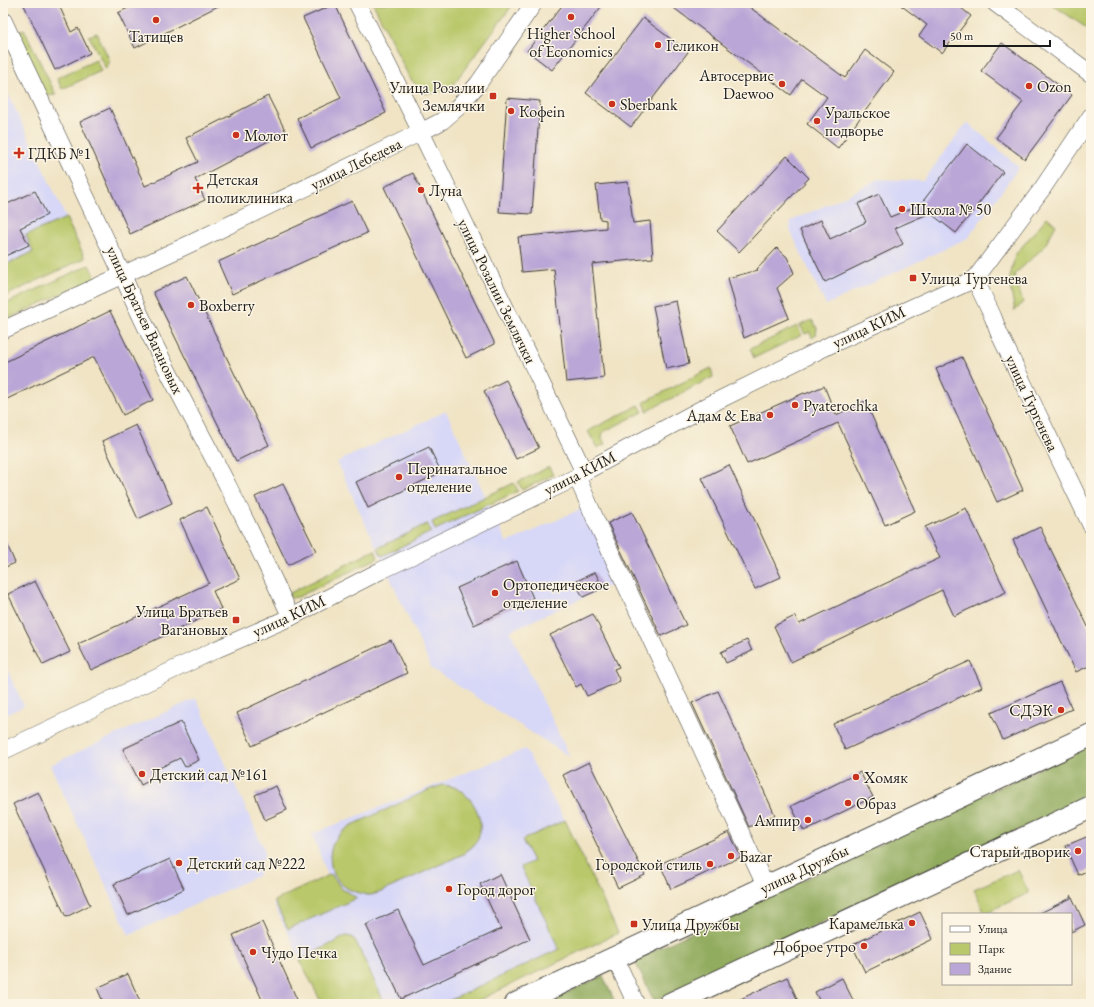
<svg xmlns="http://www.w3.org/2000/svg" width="1094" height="1007" viewBox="0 0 1094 1007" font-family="'EB Garamond',serif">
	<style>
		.built { fill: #d7d7f8 }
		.green { fill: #b9c86a; stroke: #6a7243 }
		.forest { fill: #92ac5e; stroke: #57643d }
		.building { fill: #bba7d7 }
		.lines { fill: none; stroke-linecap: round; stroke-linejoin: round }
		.minor-casing { stroke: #3c3a35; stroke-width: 18 }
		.major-casing { stroke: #3c3a35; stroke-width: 24 }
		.minor { stroke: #fff; stroke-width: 17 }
		.major { stroke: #fff; stroke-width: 22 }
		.poi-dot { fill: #c8321e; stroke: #fcf5e5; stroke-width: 1.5 }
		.labels { text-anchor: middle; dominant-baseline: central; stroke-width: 3; stroke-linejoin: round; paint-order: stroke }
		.poi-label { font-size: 16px; fill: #1c1c1c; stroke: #fcf5e5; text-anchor: start }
		.street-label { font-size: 16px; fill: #1c1c1c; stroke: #fcf5e5 }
	</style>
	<rect width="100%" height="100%" fill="#fcf5e5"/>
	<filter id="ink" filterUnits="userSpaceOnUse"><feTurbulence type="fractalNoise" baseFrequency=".025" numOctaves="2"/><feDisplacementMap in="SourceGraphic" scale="8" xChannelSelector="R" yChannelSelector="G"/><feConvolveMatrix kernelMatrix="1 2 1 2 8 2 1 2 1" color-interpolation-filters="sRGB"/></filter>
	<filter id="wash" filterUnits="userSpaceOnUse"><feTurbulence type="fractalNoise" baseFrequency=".012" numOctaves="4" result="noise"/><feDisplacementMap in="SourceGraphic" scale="16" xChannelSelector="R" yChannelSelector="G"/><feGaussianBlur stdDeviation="0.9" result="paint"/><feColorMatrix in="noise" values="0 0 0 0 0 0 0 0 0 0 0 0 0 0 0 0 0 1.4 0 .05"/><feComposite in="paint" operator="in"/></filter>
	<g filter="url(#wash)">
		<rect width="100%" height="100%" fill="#f0e4c5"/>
		<g class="built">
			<path d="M3,83L85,258L3,297Z"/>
			<path d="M967,122L1019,167L968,238L826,305L790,230L791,221L842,198L878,179L923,181Z"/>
			<path d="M446,411L507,543L583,508L618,582L510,631L570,757L432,669L337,462Z"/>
			<path d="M3,661L24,706L3,716Z"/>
			<path d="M196,698L265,851L259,875L129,935L50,765Z"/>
			<path d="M525,749L565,820L618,933L471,1004H322L273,903L328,876L312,834Z"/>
		</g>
		<g class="green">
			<path d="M373,3H514L452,86L439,93H423L409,77Z"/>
			<path d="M1050,3H1091V31Z"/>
			<path d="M24,29L56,95L46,96L16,33Z"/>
			<path d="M97,33L109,59V63L106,69L89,36Z"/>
			<path d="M96,60L101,71L62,89L57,78Z"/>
			<path d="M1047,217L1056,225L1044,247L1014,275L1023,302L1015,311L1009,282L1015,255Z"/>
			<path d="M66,218L85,258L3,297V266L33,252L26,235Z"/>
			<path d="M89,265L96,278L3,321V305Z"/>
			<path d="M812,320L817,328L816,335L812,338L810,332L805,334L800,325Z"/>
			<path d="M797,326L802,335L754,358L750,349Z"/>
			<path d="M711,368L713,377L647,411L644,402Z"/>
			<path d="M639,405L643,412L603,432L602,438L605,444L597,448L588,431Z"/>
			<path d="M549,467L553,475L522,490L518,482Z"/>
			<path d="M514,483L518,491L435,530L432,522Z"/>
			<path d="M427,524L431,532L382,556L378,548Z"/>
			<path d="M375,550L378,558L298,597L291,598L288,594Z"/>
			<path d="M443,785C448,786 454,786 458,789C476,799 489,828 473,846C470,849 466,851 463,854L381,892C377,893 373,895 369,895C366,895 363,894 360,893C339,889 327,871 331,850C333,839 342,832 350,826L431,789Z"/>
			<path d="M565,820L618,933L471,1004H442L559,949L521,867L533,861L522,840Z"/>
			<path d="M1018,870L1029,893L985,913L974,889Z"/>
			<path d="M331,874L342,889L357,898L288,929L274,901Z"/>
			<path d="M346,936L352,937L356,942L385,1004H322L300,960Z"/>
		</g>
		<g class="forest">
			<path d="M1091,744V796L654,1001L634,960Z"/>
			<path d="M603,976L616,1004H543Z"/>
		</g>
		<g id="blocks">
			<g class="building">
				<path d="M23,3H58L71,32L78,28L90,53L55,70Z"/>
				<path d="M138,3H224L135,48L118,13Z"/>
				<path d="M564,3H604L552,70L527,51Z"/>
				<path d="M667,3H744L845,78L865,50L894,72L838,148L807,124L827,97L802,79L791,95Z"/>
				<path d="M898,3H955L971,16L942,53L919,36L927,25Z"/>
				<path d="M335,4L386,113L311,148L297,118L341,98L303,18Z"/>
				<path d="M643,18L688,52L631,127L586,93Z"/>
				<path d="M1002,43L1072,95L1025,159L996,138L1023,102L981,71Z"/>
				<path d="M268,96L286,132L195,179L205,200L130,234L80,122L110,108L145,186L198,162L186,138Z"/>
				<path d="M507,98L540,101L532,214L499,212Z"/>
				<path d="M967,144L1003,172L956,233L930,213L895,228L903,244L825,282L800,230L821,220L830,239L866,222L858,204L879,194L890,217L920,205Z"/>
				<path d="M787,156L809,178L739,252L717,231Z"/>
				<path d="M413,173L495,344L466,358L384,187Z"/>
				<path d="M628,182L633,223L650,221L653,258L592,264L604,378L566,382L554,269L522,272L518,237L606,228V220L600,219L596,185Z"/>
				<path d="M35,191L47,215L20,228L29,245L3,257V206Z"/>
				<path d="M352,201L367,233L232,294L218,262Z"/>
				<path d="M777,248L787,257L794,273L777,288L789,318L744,338L728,278L758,270L757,269Z"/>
				<path d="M187,276L269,445L236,461L153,292Z"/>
				<path d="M676,301L689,364L666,369L653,306Z"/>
				<path d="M110,311L153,400L123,415L94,357L3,401V363Z"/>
				<path d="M962,357L1023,490L997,502L936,369Z"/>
				<path d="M506,380L539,448L516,459L484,391Z"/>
				<path d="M824,386L836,415L865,401L915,511L885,525L838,423L747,464L730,426L804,393L805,394Z"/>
				<path d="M136,425L172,503L138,519L102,441Z"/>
				<path d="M429,447L441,472L368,508L356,482Z"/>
				<path d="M729,465L781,577L755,589L702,478Z"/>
				<path d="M283,484L316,551L288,565L255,497Z"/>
				<path d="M207,507L240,579L213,591L221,609L91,670L78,644L209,583L180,520Z"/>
				<path d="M966,508L1006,592L954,616L942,590L791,662L774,626L795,616L799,624L940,558L925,527Z"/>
				<path d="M632,512L686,625L661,636L608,523Z"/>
				<path d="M1040,527L1091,633V665L1076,672L1013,540Z"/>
				<path d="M3,535L15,563L3,568Z"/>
				<path d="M517,561L533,598L474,625L457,588Z"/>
				<path d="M595,572L603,588L583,597L575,582Z"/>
				<path d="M35,581L70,652L43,665L8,594Z"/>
				<path d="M593,614L619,667L614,669L620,681L587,696L581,684L576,687L550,635Z"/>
				<path d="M391,640L407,673L252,746L237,713Z"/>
				<path d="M747,640L752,651L726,663L721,652Z"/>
				<path d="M970,661L982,687L845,750L833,724Z"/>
				<path d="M1060,682L1072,709L1003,740L991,713Z"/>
				<path d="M718,691L775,815L749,827L692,703Z"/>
				<path d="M181,722L199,760L185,767L180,758L153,771L156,777L141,785L123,749Z"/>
				<path d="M589,762L645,875L618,888L563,775Z"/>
				<path d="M860,772L873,797L804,831L791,806Z"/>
				<path d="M276,786L287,810L265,820L255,795Z"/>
				<path d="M38,792L90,905L66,917L13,804Z"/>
				<path d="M729,832L741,857L671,889L660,864Z"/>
				<path d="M1091,835V869L1078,875L1065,846Z"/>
				<path d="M170,859L184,889L128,915L114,884Z"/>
				<path d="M500,874L530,939L401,999L366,925L398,910L424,965L501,929L480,884Z"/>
				<path d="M1071,895L1085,925L1071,932V914H1038L1071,898Z"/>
				<path d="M920,912L933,939L865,972L852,945Z"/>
				<path d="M262,922L299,1004H264L233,935Z"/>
				<path d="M128,974L141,1004H104L97,988Z"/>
				<path d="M787,977L798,1001L792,1004H730Z"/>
				<path d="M842,978L855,1004H821L815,992Z"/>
			</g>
		</g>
	</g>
	<g filter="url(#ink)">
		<use href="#blocks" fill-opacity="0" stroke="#3c3a35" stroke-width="1"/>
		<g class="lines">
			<defs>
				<g id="minor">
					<path d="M357,3L421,132L584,472"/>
					<path d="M995,3L1091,74"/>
					<path d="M3,20L123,276C154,349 193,418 229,488C251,531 271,574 291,617"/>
					<path d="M975,279L993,317L999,333L1091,525"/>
					<path d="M3,330L194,242L421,132L442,121L457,108L478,84L534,3"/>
					<path d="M577,477L597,523L766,887"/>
					<path d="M3,751L217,649L291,617L380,571L577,477L584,472L711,404L832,344L975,279L1042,189L1091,116"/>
					<path d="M615,958L636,1004"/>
				</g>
				<g id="major">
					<path d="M516,1004L1091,735"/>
					<path d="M670,1004L1091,807"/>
				</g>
			</defs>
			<use href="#minor" class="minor-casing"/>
			<use href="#major" class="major-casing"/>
			<use href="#minor" class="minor"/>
			<use href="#major" class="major"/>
		</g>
	</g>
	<g class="poi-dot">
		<circle cx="571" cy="17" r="4"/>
		<circle cx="156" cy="20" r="4"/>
		<circle cx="658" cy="45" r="4"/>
		<circle cx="782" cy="84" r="4"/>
		<circle cx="1029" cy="86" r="4"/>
		<rect x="489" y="92" width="8" height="8" rx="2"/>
		<circle cx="612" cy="104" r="4"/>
		<circle cx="511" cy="111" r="4"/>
		<circle cx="817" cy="121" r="4"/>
		<circle cx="236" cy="135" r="4"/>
		<path d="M17 147h4v4h4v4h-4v4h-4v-4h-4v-4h4z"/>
		<path d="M196 182h4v4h4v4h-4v4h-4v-4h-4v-4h4z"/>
		<circle cx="421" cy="190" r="4"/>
		<circle cx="902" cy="209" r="4"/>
		<rect x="909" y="274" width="8" height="8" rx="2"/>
		<circle cx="191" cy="305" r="4"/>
		<circle cx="795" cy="405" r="4"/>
		<circle cx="770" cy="415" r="4"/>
		<circle cx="399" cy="477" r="4"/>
		<circle cx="495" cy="593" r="4"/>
		<rect x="232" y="616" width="8" height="8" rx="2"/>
		<circle cx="1061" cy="710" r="4"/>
		<circle cx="142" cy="774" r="4"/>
		<circle cx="856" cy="777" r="4"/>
		<circle cx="848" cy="803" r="4"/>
		<circle cx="808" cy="820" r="4"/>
		<circle cx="1078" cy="851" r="4"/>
		<circle cx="731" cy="856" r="4"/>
		<circle cx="179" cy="863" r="4"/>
		<circle cx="710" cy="864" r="4"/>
		<circle cx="449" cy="889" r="4"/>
		<circle cx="912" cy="923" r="4"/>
		<rect x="630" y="920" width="8" height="8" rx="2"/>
		<circle cx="864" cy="946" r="4"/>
		<circle cx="253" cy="952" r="4"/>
	</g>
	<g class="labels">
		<g class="poi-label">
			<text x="571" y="33" text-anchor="middle">Higher School<tspan x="571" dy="18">of Economics</tspan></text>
			<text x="156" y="36" text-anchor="middle">Татищев</text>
			<text x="666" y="45">Геликон</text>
			<text x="774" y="75" text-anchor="end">Автосервис<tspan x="774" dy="18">Daewoo</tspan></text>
			<text x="1037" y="86">Ozon</text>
			<text x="485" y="87" text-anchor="end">Улица Розалии<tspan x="485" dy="18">Землячки</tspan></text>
			<text x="620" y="104">Sberbank</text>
			<text x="519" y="111">Кофеin</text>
			<text x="825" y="112">Уральское<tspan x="825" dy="18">подворье</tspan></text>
			<text x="244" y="135">Молот</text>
			<text x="28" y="153">ГДКБ №1</text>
			<text x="207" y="179">Детская<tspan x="207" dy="18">поликлиника</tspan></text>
			<text x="429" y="190">Луна</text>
			<text x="910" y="209">Школа № 50</text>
			<text x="921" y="278">Улица Тургенева</text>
			<text x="199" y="305">Boxberry</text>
			<text x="803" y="405">Pyaterochka</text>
			<text x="762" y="415" text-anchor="end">Адам &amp; Ева</text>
			<text x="407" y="468">Перинатальное<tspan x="407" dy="18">отделение</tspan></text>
			<text x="503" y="584">Ортопедическое<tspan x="503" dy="18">отделение</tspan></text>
			<text x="228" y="611" text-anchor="end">Улица Братьев<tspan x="228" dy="18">Вагановых</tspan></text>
			<text x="1053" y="710" text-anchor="end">СДЭК</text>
			<text x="150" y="774">Детский сад №161</text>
			<text x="864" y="777">Хомяк</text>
			<text x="856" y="803">Образ</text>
			<text x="800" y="820" text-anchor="end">Ампир</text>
			<text x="1070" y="851" text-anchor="end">Старый дворик</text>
			<text x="739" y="856">Бazar</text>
			<text x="187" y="863">Детский сад №222</text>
			<text x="702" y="864" text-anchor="end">Городской стиль</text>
			<text x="457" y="889">Город дорог</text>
			<text x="904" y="923" text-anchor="end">Карамелька</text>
			<text x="642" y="924">Улица Дружбы</text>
			<text x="856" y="946" text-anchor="end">Доброе утро</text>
			<text x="261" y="952">Чудо Печка</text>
		</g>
		<g class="street-label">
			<text transform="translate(356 164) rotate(-26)">улица Лебедева</text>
			<text transform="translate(497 291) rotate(64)">улица Розалии Землячки</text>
			<text transform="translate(145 320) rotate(65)">улица Братьев Вагановых</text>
			<text transform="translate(869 327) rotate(-25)">улица КИМ</text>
			<text transform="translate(1032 403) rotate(65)">улица Тургенева</text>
			<text transform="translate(580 473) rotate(-27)">улица КИМ</text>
			<text transform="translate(289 616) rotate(-25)">улица КИМ</text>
			<text transform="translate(804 869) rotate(-25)">улица Дружбы</text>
		</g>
	</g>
	<rect width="1094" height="1007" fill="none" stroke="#fcf5e5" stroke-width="16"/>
	<rect x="942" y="913" width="130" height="72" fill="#fcf5e5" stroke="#a29e95"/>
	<rect x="950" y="926" width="20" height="6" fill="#ffffff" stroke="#a29e95"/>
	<text x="978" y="933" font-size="12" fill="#1c1c1c">Улица</text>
	<rect x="950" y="943" width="20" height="12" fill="#b9c86a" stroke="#a29e95"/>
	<text x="978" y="953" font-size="12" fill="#1c1c1c">Парк</text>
	<rect x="950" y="963" width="20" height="12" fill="#bba7d7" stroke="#a29e95"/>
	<text x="978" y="973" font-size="12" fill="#1c1c1c">Здание</text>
	<path d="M944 40v6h106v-6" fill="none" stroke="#1c1c1c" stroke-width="2"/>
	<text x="950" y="40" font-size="12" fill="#1c1c1c" stroke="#fcf5e5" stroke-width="3" paint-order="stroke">50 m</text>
</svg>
